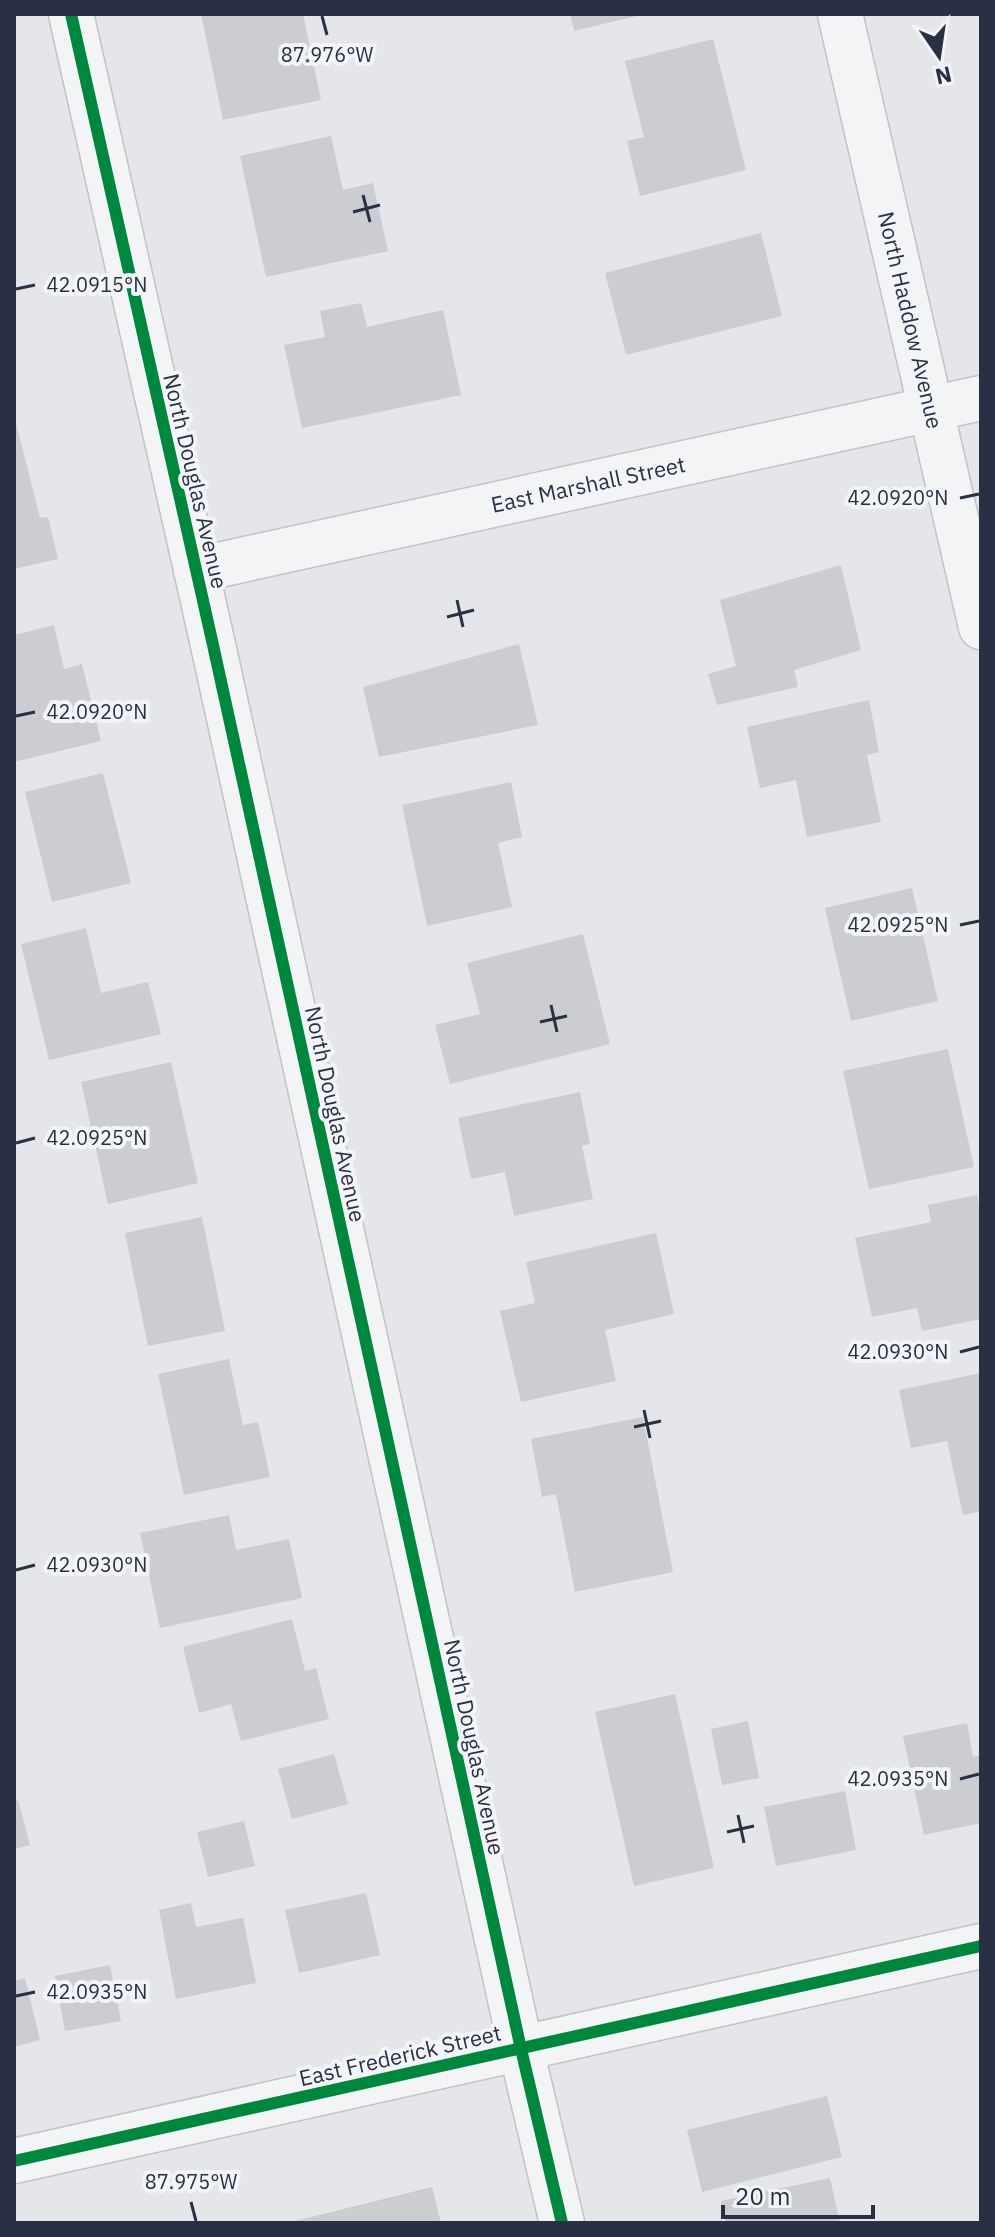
<svg xmlns="http://www.w3.org/2000/svg" width="995" height="2237" viewBox="0 0 995 2237" font-family="'IBM Plex Sans',sans-serif">
	<style>
		.building { fill: #cbcdd1 }
		.lines { fill: none; stroke-linecap: round; stroke-linejoin: round }
		.street-casing { stroke: #c1c3c7; stroke-width: 47 }
		.street { stroke: #f3f4f6; stroke-width: 44 }
		.cycleway-casing { stroke: #f2f4f8; stroke-width: 17 }
		.cycleway { stroke: #00873e; stroke-width: 12 }
		.ticks { fill: none; stroke: #2a3044; stroke-width: 3 }
		.labels { text-anchor: middle; dominant-baseline: central; stroke-width: 8; stroke-linejoin: round; paint-order: stroke }
		.street-label { font-size: 22px; fill: #2a3044; stroke: #f2f4f8 }
		.ticks-label { font-size: 20px; text-anchor: middle; fill: #2a3044; stroke: #f2f4f8; stroke-width: 8; stroke-linejoin: round; paint-order: stroke }
	</style>
	<rect width="100%" height="100%" fill="#e4e6e9"/>
	<g class="building">
		<path d="M201,14H303L321,100L223,120Z"/>
		<path d="M570,14H641V15L574,31Z"/>
		<path d="M713,39L746,170L640,196L627,141L644,137L625,61Z"/>
		<path d="M331,136L343,190L373,183L388,251L266,277L240,156Z"/>
		<path d="M761,233L782,316L626,355L605,273Z"/>
		<path d="M361,303L367,327L443,310L461,395L302,428L284,345L325,337L320,311Z"/>
		<path d="M14,415L40,518L48,517L58,559L14,569Z"/>
		<path d="M841,565L861,650L794,670L798,687L717,705L708,674L736,666L720,600Z"/>
		<path d="M54,625L64,669L82,664L101,741L14,762V635Z"/>
		<path d="M519,644L538,725L379,757L363,687Z"/>
		<path d="M869,700L879,752L867,755L881,822L807,837L796,780L760,788L747,727Z"/>
		<path d="M103,773L131,883L52,902L25,792Z"/>
		<path d="M511,782L522,837L498,843L512,907L427,926L402,805Z"/>
		<path d="M912,888L938,1001L851,1021L825,908Z"/>
		<path d="M86,928L101,993L148,982L161,1034L49,1060L21,944Z"/>
		<path d="M583,934L610,1044L450,1084L435,1025L480,1014L467,963Z"/>
		<path d="M948,1049L974,1167L869,1189L843,1071Z"/>
		<path d="M171,1062L198,1183L108,1204L81,1082Z"/>
		<path d="M580,1092L590,1144L582,1146L593,1199L514,1216L505,1172L471,1179L458,1118Z"/>
		<path d="M977,1195L981,1216V1319L922,1331L917,1308L872,1317L855,1238L931,1222L928,1205Z"/>
		<path d="M202,1217L225,1331L148,1346L125,1233Z"/>
		<path d="M656,1233L674,1314L605,1330L616,1381L521,1402L500,1311L535,1303L526,1262Z"/>
		<path d="M229,1359L243,1425L258,1422L270,1477L184,1495L158,1374Z"/>
		<path d="M981,1373V1511L963,1515L947,1441L911,1448L899,1390Z"/>
		<path d="M643,1417L673,1572L575,1592L556,1494L542,1497L531,1439Z"/>
		<path d="M229,1515L236,1550L289,1539L302,1598L160,1628L140,1533Z"/>
		<path d="M292,1619L305,1671L316,1668L329,1719L241,1741L231,1704L199,1713L183,1647Z"/>
		<path d="M675,1694L714,1868L634,1886L595,1712Z"/>
		<path d="M748,1721L759,1778L722,1785L711,1729Z"/>
		<path d="M967,1723L973,1757L981,1755V1823L924,1835L903,1736Z"/>
		<path d="M334,1754L348,1804L292,1819L278,1769Z"/>
		<path d="M845,1791L856,1850L776,1866L764,1807Z"/>
		<path d="M18,1800L30,1845L14,1849V1802Z"/>
		<path d="M244,1821L255,1866L208,1877L197,1832Z"/>
		<path d="M366,1893L380,1955L299,1973L285,1910Z"/>
		<path d="M191,1903L196,1927L243,1918L256,1983L176,1999L159,1910Z"/>
		<path d="M110,1965L121,2021L65,2031L55,1976Z"/>
		<path d="M25,1978L40,2040L14,2047V1981Z"/>
		<path d="M827,2096L842,2157L702,2192L687,2130Z"/>
		<path d="M830,2178L840,2223H726L721,2201Z"/>
		<path d="M432,2187L441,2223H291V2222Z"/>
	</g>
	<g class="lines">
		<defs>
			<g id="street">
				<path d="M71,14L213,645L521,2049L562,2223"/>
				<path d="M840,14L981,627"/>
				<path d="M196,570L981,398"/>
				<path d="M14,2161L981,1946"/>
			</g>
		</defs>
		<use href="#street" class="street-casing"/>
		<use href="#street" class="street"/>
		<defs>
			<g id="cycleway">
				<path d="M71,14L213,645L521,2049L562,2223"/>
				<path d="M14,2161L981,1946"/>
			</g>
		</defs>
		<use href="#cycleway" class="cycleway-casing"/>
		<use href="#cycleway" class="cycleway"/>
	</g>
	<path class="ticks" d="M322,16L327,35M363,195L370,222M353,212L380,205M16,289L35,285M960,498L979,494M457,600L463,627M447,617L474,610M16,716L35,712M960,925L979,921M551,1005L557,1032M540,1022L567,1016M16,1143L35,1138M960,1352L979,1347M644,1410L650,1438M634,1427L661,1421M16,1570L35,1565M960,1779L979,1774M738,1815L744,1843M727,1832L754,1826M16,1996L35,1992M191,2202L196,2221"/>
	<g class="labels">
		<g class="street-label">
			<text transform="translate(911 320) rotate(77)">North Haddow Avenue</text>
			<text transform="translate(196 481) rotate(77)">North Douglas Avenue</text>
			<text transform="translate(588 484) rotate(-12)">East Marshall Street</text>
			<text transform="translate(336 1114) rotate(78)">North Douglas Avenue</text>
			<text transform="translate(475 1747) rotate(78)">North Douglas Avenue</text>
			<text transform="translate(400 2055) rotate(-13)">East Frederick Street</text>
		</g>
	</g>
	<g class="ticks-label">
		<text x="327" y="62">87.976°W</text>
		<text x="97" y="292">42.0915°N</text>
		<text x="898" y="505">42.0920°N</text>
		<text x="97" y="719">42.0920°N</text>
		<text x="898" y="932">42.0925°N</text>
		<text x="97" y="1145">42.0925°N</text>
		<text x="898" y="1359">42.0930°N</text>
		<text x="97" y="1572">42.0930°N</text>
		<text x="898" y="1786">42.0935°N</text>
		<text x="97" y="1999">42.0935°N</text>
		<text x="191" y="2189">87.975°W</text>
	</g>
	<rect width="995" height="2237" fill="none" stroke="#2a3044" stroke-width="32"/>
	<g transform="translate(939 56) rotate(167)" stroke="#f2f4f8" stroke-width="6" paint-order="stroke">
	<path d="M0-6L14 30L0 20L-14 30Z" fill="#2a3044"/>
	<text y="-12" font-size="22" font-weight="bold" text-anchor="middle" fill="#2a3044">N</text>
	</g>
	<path d="M723 2205v12h150v-12" fill="none" stroke="#2a3044" stroke-width="4"/>
	<text x="735" y="2205" font-size="24" fill="#2a3044" stroke="#f2f4f8" stroke-width="6" paint-order="stroke">20 m</text>
</svg>
